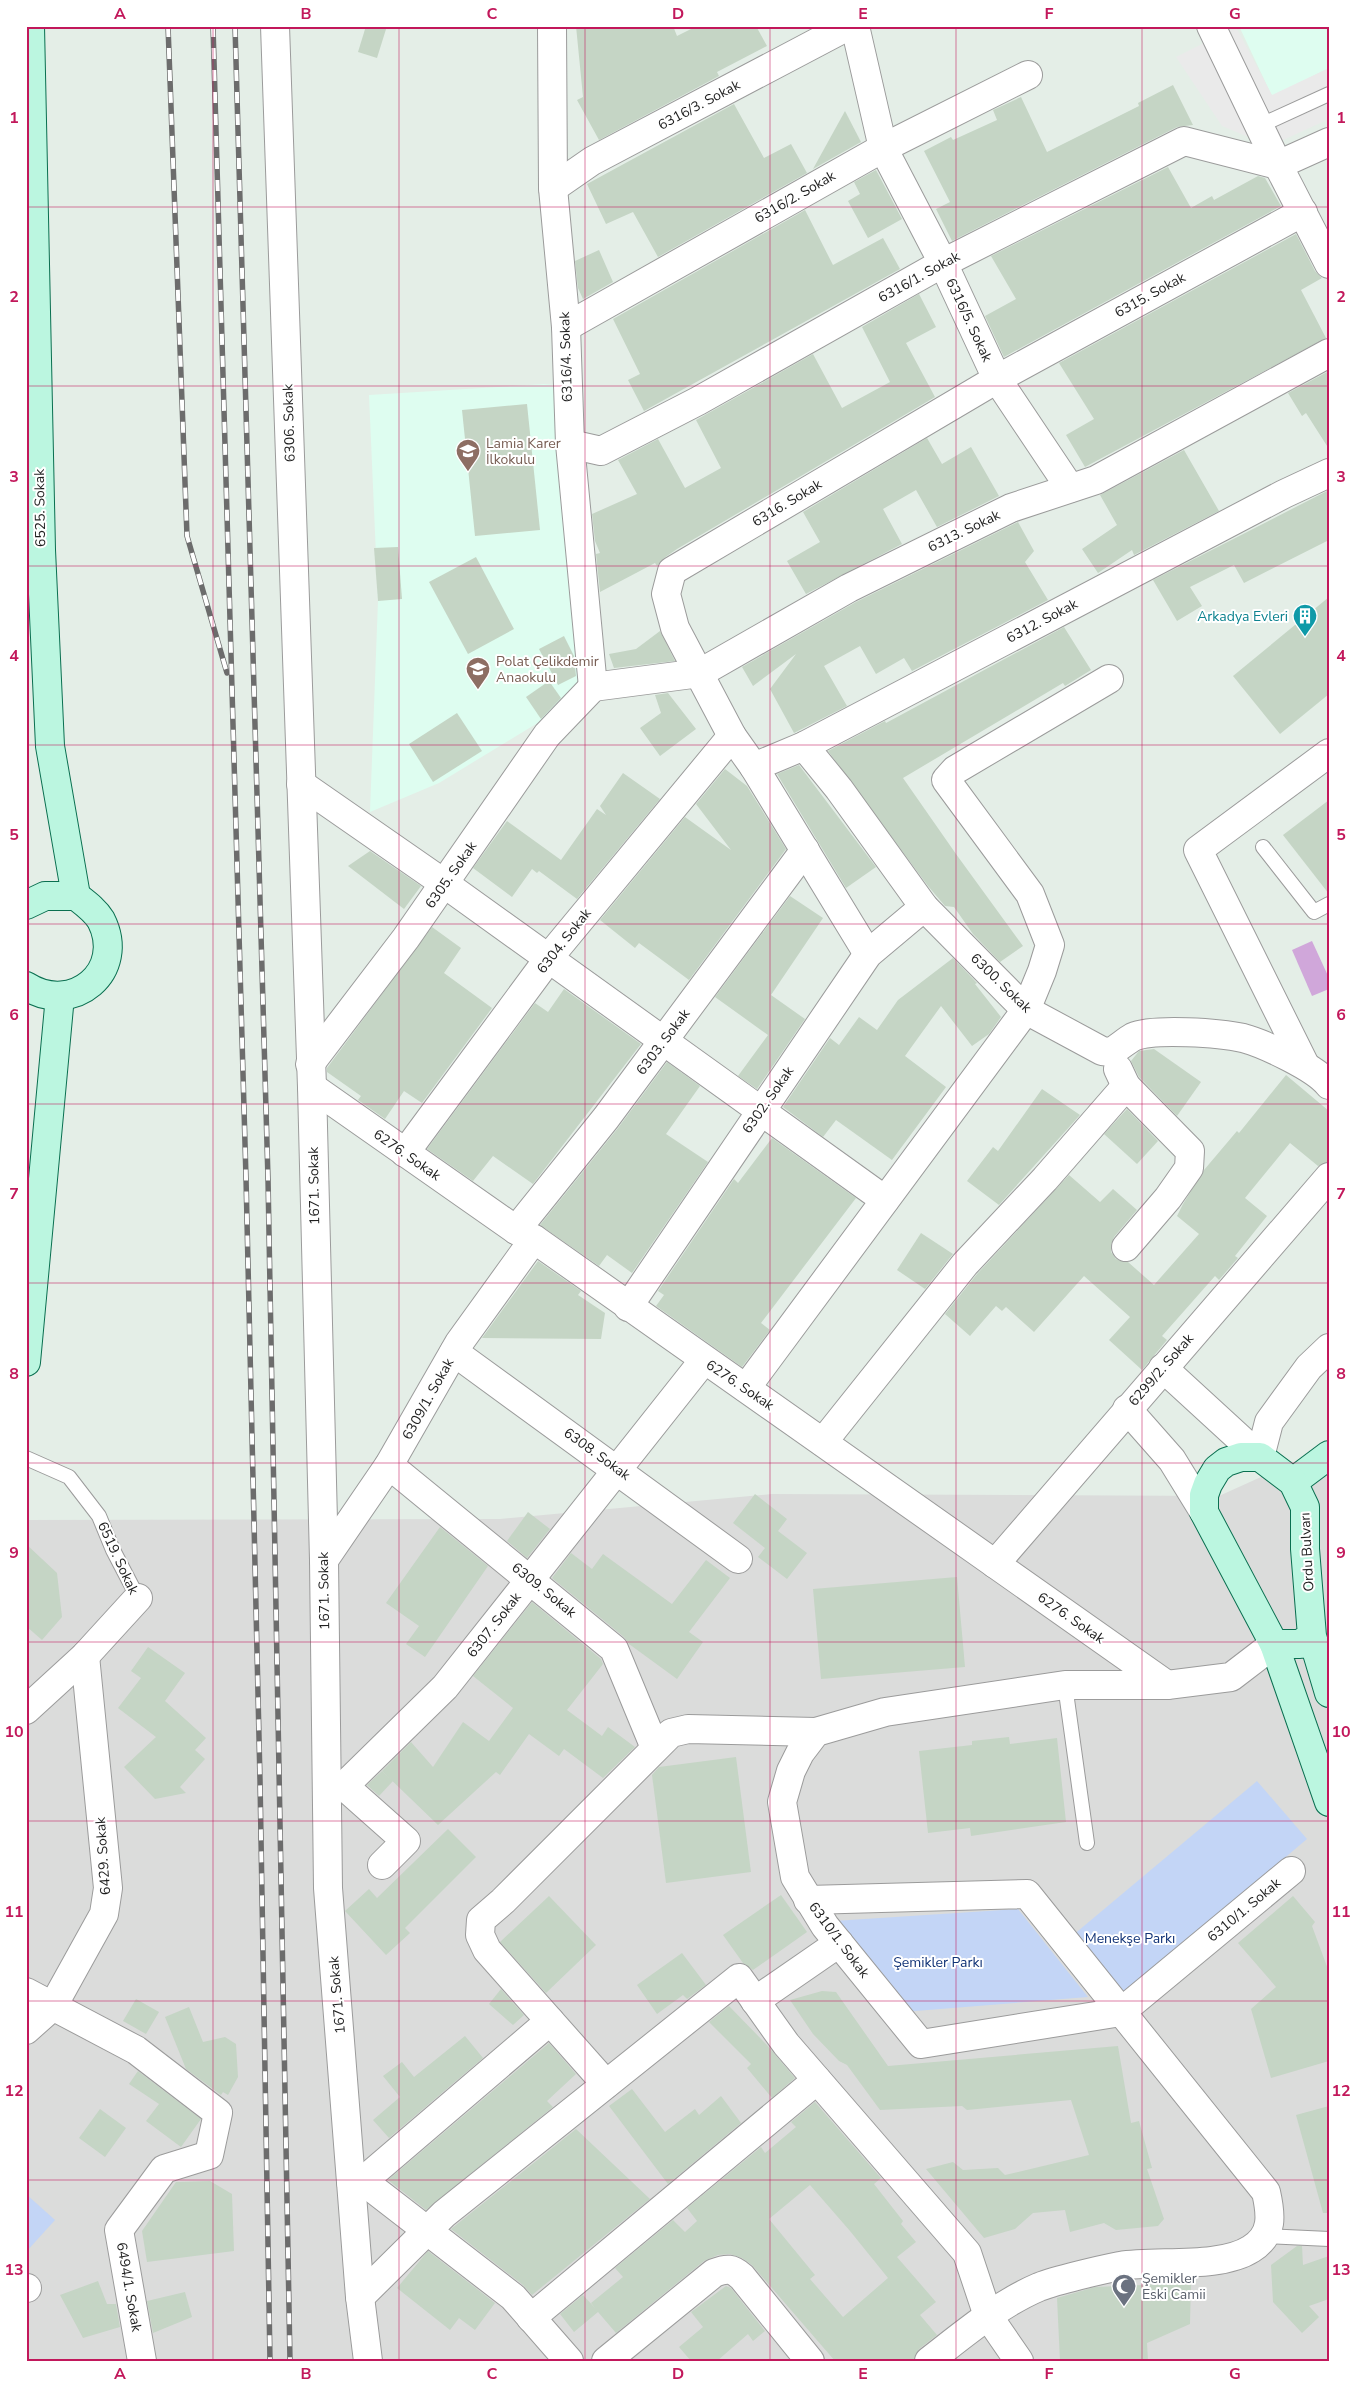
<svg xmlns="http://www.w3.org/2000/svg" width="1355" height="2387" viewBox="0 0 1355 2387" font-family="'Nunito Sans',sans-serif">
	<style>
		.residential { fill: #dbdcdb }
		.education { fill: #defdf0 }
		.park { fill: #c3d5f6 }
		.parking { fill: #eaeaea }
		.water { fill: #d0a7da }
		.building { fill: #c5d5c5; fill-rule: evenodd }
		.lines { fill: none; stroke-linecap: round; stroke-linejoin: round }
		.lane-casing { stroke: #9b9b9b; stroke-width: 16 }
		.street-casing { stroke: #9b9b9b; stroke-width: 30 }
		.secondary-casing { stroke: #0a6f50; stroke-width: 30 }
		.lane { stroke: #fff; stroke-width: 14 }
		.street { stroke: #fff; stroke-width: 28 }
		.secondary { stroke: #bbf6e0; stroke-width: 28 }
		.rail-casing { stroke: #6c6c6c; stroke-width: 5.5 }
		.rail { stroke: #fff; stroke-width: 4; stroke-dasharray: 11; stroke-linecap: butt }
		.grid { fill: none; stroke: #c2185b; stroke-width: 1; stroke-opacity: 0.55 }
		.labels { text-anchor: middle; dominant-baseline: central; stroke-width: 4; stroke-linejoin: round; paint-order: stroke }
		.street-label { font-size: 14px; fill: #1e1e1e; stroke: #fff }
		.education-label { font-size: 14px; fill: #785e54; stroke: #fff; text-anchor: start }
		.culture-label { font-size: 14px; fill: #0d838f; stroke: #fff; text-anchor: end }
		.park-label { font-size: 14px; fill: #137; stroke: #fff }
		.worship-label { font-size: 14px; fill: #5b616d; stroke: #fff; text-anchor: start }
		.neatline { fill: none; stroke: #c2185b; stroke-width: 2 }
		.grid-label { font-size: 16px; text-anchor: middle; font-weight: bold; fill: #c2185b }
	</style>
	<rect width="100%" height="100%" fill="#e4eee7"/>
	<path class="residential" d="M1329,1446V2361H26V1520L500,1519L772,1494L1219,1496Z"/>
	<g class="education">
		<path d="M1239,26H1329V68L1272,96Z"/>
		<path d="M544,384L555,385L588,681L577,699L439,783L370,812L378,601L369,395Z"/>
	</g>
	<g class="park">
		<path d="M1257,1781L1307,1839L1119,1998L1072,1936Z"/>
		<path d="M1018,1909L1088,1997L903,2012L834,1921Z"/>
		<path d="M26,2194L55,2220L26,2252Z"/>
	</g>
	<path class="parking" d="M1236,27L1272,95L1329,68V119L1270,146L1222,126L1176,57Z"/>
	<path class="water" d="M1312,941L1329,978V989L1312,996L1292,950Z"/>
	<g class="building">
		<path d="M366,26H387L377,58L358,52Z"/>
		<path d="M576,26H673L677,36L697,26H756L767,46L717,72L719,76L599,140L577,100L583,97Z"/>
		<path d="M1173,85L1193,125L1177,127L952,241L936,209L950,202L924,151L951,137L953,140L997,120L993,110L1021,97L1047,152L1139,106L1138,103Z"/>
		<path d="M734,104L764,158L791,144L807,173L658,257L633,212L606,224L587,184Z"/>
		<path d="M845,111L861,142L813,169Z"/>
		<path d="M1168,167L1191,208L1212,196L1214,200L1258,176L1265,178L1281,206L1004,357L985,316L1016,299L991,256Z"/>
		<path d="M876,170L902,219L868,238L848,201L860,194L854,182Z"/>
		<path d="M805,210L833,265L883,238L900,269L644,411L628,380L640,374L613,319Z"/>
		<path d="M1296,234L1315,271L1322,278L1301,290L1326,338L1085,467L1066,435L1094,419L1059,363Z"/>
		<path d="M599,250L613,282L583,299L578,288L575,261Z"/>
		<path d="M919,294L936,327L906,343L935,397L677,549L664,558L657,566L655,563L600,592L596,554L600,553L595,541L592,514L637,494L618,460L658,439L685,488L721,468L696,420L813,354L842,408L890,382L862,327Z"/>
		<path d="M1329,371V449L1306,413L1302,416L1288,393Z"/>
		<path d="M527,404L540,530L475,536L462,410Z"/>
		<path d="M927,438L942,464L971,447L999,496L937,527L916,490L883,509L902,544L806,594L787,561L820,542L803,512Z"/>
		<path d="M1184,450L1219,511L1134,555L1132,550L1098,573L1082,549L1117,525L1100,495Z"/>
		<path d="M1329,490V540L1244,583L1234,565L1190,587L1202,606L1177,621L1153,580Z"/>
		<path d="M1018,522L1034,551L1025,562L1048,600L912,671L904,658L876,674L860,646L824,666L847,706L794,733L770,689L796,654L753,686L742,667L856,602Z"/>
		<path d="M398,547L402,599L378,601L374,548Z"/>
		<path d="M476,557L514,629L468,654L429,582Z"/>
		<path d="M1329,597V694L1280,734L1233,676Z"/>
		<path d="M1064,627L1091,670L1065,686L1063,683L903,778L956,854L1023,946L1000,962L973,934L954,907L945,906L928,886L828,751L885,721L886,723Z"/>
		<path d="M660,631L675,661L614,668L609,654L636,649Z"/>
		<path d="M564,636L574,656L576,676L558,685L539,649Z"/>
		<path d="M549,681L561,698L541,719L526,697Z"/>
		<path d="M668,693L696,729L660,756L640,728L661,713L655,695Z"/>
		<path d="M457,713L482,751L433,782L409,744Z"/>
		<path d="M799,765L876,867L846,888L777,774Z"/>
		<path d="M725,769L747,786L786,849L689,980L639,943L635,948L600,920L685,817L731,850L696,804Z"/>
		<path d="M623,773L660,799L577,899L539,871L537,873L532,869L512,897L473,868L507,821L561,860L597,809L606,815L600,806Z"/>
		<path d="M1329,800V894L1283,835Z"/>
		<path d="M370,851L421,886L404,909L348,866Z"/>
		<path d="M790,896L823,918L771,995L805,1019L757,1089L738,1076L768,1035L715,997Z"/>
		<path d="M432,927L461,948L444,973L492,1008L422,1103L404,1091L385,1119L358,1100L361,1096L327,1072V1068Z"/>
		<path d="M953,958L977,983L975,984L1001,1017L989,1034L972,1046L941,1006L905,1056L946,1087L892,1160L836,1120L823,1137L783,1107L830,1038L839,1045L859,1017L877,1030L898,1000Z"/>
		<path d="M564,989L641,1044L533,1184L493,1156L473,1181L427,1149L535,1003L548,1012Z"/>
		<path d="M1154,1049L1201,1082L1177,1116L1139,1077L1131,1061L1139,1051Z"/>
		<path d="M667,1062L700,1086L666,1134L708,1162L632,1273L607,1255L599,1266L540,1225L618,1128Z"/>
		<path d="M1286,1075L1329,1111V1162L1318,1166L1290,1143L1245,1198L1267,1216L1235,1256L1238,1258L1219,1280L1215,1276L1162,1336L1167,1340L1142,1370L1109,1340L1130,1317L1084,1276L1034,1332L1006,1307L1002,1311L996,1306L970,1336L945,1314L977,1274L1069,1175L1100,1202L1113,1189L1137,1210L1114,1237L1111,1245V1252L1116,1259L1128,1262L1154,1285L1199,1234L1177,1216L1183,1204L1204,1170L1237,1131L1239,1133Z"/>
		<path d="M1042,1089L1080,1115L999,1205L967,1181L993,1147L998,1151Z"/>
		<path d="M1127,1109L1158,1141L1137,1164L1104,1134Z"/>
		<path d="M772,1138L856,1198L761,1323L770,1330L742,1367L656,1306L664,1295L658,1291L734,1179L738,1183Z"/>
		<path d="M921,1233L953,1254L925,1289L897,1270Z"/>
		<path d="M538,1261L581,1291L578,1295L605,1313L601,1339L482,1338Z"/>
		<path d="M755,1494L787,1519L778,1531L807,1553L787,1579L758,1557L765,1548L733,1523Z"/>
		<path d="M528,1512L550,1529L527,1558L507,1541Z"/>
		<path d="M440,1527L488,1566L425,1657L406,1644L419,1626L386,1603Z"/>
		<path d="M26,1544L57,1573L62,1617L42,1640L26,1626Z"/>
		<path d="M571,1553L592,1569L603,1554L672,1604L706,1560L730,1578L689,1632L703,1642L677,1679L629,1644L624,1637L552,1578Z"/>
		<path d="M957,1577L965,1667L821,1679L813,1589Z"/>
		<path d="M532,1602L601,1659L603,1664L567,1710L602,1736L608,1727L635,1747L603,1778L564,1749L559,1756L529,1734L500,1775L496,1772L438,1825L382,1771L411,1742L433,1767L463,1722L489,1741L513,1708L473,1676Z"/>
		<path d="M148,1647L185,1673L165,1701L206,1738L195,1750L205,1759L180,1787L186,1793L155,1799L124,1767L156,1737L118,1708L141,1678L131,1671Z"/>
		<path d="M1009,1737L1010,1744L1057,1738L1066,1822L971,1836L970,1828L928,1833L919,1751L972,1745V1741Z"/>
		<path d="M736,1757L751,1872L666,1883L652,1775L659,1767Z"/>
		<path d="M382,1771L393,1781L379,1796L367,1785Z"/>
		<path d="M448,1829L476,1857L405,1928L410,1933L386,1955L345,1911L369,1889L377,1898Z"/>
		<path d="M781,1895L807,1932L753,1970L743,1963L723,1935Z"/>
		<path d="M549,1896L596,1945L546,1993L500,1942Z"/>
		<path d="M1293,1896L1315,1922L1312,1926L1329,1972V2061L1271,2078L1251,2009L1276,1987L1238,1943Z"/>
		<path d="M682,1953L706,1985L687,1999L683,1995L657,2014L637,1985Z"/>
		<path d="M501,1989L524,2015L513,2025L489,2004Z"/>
		<path d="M822,1991L836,1992L888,2066L1118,2046L1131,2123L1139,2121L1152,2168L1147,2169L1164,2219L1158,2226L1116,2230L1104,2223L1070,2232L1065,2210L1033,2213L1015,2229L984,2238L926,2169L953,2162L963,2170L998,2168L1005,2175L1089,2155L1071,2100L967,2110L962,2106L880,2110L847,2065L839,2061L813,2034L790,2000Z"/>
		<path d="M136,1999L159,2012L146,2034L123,2021Z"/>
		<path d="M729,2006L766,2044L795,2078L772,2098L747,2068L751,2064L709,2022Z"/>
		<path d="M189,2007L203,2042L225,2037L236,2044L238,2077L228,2095L223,2092L221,2095L186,2069L165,2017Z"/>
		<path d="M465,2036L483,2058L389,2138L373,2120L400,2097L383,2076L402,2062L414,2077Z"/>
		<path d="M549,2043L576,2074L547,2101L553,2107L426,2210L388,2180Z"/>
		<path d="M138,2071L201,2119L181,2147L146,2121L159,2104L129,2084Z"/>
		<path d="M632,2089L665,2132L695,2109L699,2115L721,2096L741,2123L668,2184L609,2106Z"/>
		<path d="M815,2102L881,2178L874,2184L903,2221L901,2224L916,2242L897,2257L936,2302L920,2315L937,2335L919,2349L914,2361H835L752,2265L742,2258L730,2254L718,2255L704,2261L616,2333L598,2312L574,2332L560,2314L583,2295L595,2308L591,2303L623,2277L615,2268L673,2220L685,2232L697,2221L687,2208L761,2147L765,2153L796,2127L791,2122ZM810,2185L850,2231L888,2278L843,2317L810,2279L815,2275L769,2219Z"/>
		<path d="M1329,2106V2213H1323L1296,2115Z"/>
		<path d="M100,2109L126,2128L105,2157L79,2138Z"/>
		<path d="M576,2129L650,2199L532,2295L523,2285L451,2229Z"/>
		<path d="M210,2181L232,2194L234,2251L147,2262L142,2231L176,2182Z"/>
		<path d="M1297,2246H1302L1303,2265L1329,2256V2299L1309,2306L1319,2317L1302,2333L1273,2302L1271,2265Z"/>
		<path d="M428,2251L495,2303L475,2330L459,2318L450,2330L397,2288Z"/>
		<path d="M98,2281L107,2304H116L120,2327L83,2338L60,2295Z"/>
		<path d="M1191,2283L1190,2324L1147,2343L1148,2361H1060L1057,2298L1095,2287Z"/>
		<path d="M726,2286L731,2288L765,2331L753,2341L748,2334L717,2361H691L679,2347L703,2327L691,2312Z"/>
		<path d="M185,2292L192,2317L153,2333L147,2301Z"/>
	</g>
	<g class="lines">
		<defs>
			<g id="lane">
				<path d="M1259,126L1329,94"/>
				<path d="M1263,847L1314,912L1329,904"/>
				<path d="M26,1458L69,1477L99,1516L113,1550L138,1598"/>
				<path d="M1065,1685L1087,1843"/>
				<path d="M1265,2236L1329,2239"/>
			</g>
			<g id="street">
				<path d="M275,26L312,1087L324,1560L328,1888L360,2297L368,2361"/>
				<path d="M552,26L553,188L566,327L570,444L593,687"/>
				<path d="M855,26L883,148L943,263L997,379L1070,488"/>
				<path d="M1211,26L1278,165"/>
				<path d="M1329,142L1278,165L1329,264"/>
				<path d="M553,188L592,161L848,26"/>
				<path d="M566,327L883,148L1028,75"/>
				<path d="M570,444L601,451L698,401L943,263L1184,141L1278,165"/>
				<path d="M593,687L700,673L849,588L1011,508L1096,480L1329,353"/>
				<path d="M804,746L839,789L924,907L1026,1010L1102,1051L1111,1052C1118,1048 1126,1041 1133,1037C1153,1028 1221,1033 1243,1038C1265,1044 1316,1068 1329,1085"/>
				<path d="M754,767L804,746L1284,494L1329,473"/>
				<path d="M301,784L445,884L885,1200"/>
				<path d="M868,954L754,767L732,736L675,628L666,594L672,571L997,379L1303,212"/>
				<path d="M310,1064L406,938L547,735L593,687"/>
				<path d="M1305,1065L1198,850L1329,753"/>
				<path d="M1118,1069L1126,1086L1190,1151L1189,1168L1168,1198L1126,1247"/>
				<path d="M312,1087L516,1230L534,1239L1167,1685"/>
				<path d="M405,1153L555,950L732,736"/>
				<path d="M516,1230L606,1118L805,850"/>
				<path d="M628,1307L868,954L924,907"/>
				<path d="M454,1352L738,1559"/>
				<path d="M1163,1368L1260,1457L1269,1422L1309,1367L1329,1348"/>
				<path d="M746,1388L1026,1010L1042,971L1050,945L1030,894L946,780L955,770L1109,679"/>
				<path d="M1127,1409L1172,1460L1204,1512"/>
				<path d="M823,1442L965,1264L1045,1179L1126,1086"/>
				<path d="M389,1465L614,1649L655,1748"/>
				<path d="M324,1560L389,1465L459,1343L534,1239"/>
				<path d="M995,1564L1329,1177"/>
				<path d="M1274,1644L1231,1677L1167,1685H1065L885,1712L816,1732L800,1753L791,1771L782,1802L795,1877L825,1926L921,2044L1121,2012L1291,1871"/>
				<path d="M26,1710L85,1656L138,1598"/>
				<path d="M382,1865L406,1841L344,1786L445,1687L704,1360"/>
				<path d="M808,1900L1027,1894L1266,2192C1271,2214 1274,2235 1251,2249C1220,2269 1157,2260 1120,2266C1100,2270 1057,2280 1039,2287C999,2304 964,2334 929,2361"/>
				<path d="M26,1992L136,2050L218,2113L209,2155L164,2169L119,2230L142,2361"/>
				<path d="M755,2001L839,1943"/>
				<path d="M26,2030L53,2006L104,1914L108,1888L85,1656"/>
				<path d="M606,2084L487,1950L480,1935L481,1920L503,1901L671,1733L688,1729L816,1732"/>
				<path d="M363,2181L550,2021"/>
				<path d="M351,2182L363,2181L513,2297L569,2361"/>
				<path d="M26,2288H27"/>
				<path d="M360,2297L444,2214L739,1978L786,2044L967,2253L988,2316L1019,2361"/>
				<path d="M531,2318L817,2080"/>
				<path d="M606,2361L714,2273C727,2268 732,2268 742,2277L810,2361"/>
			</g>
			<g id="secondary">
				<path d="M30,26L41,550L50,746L76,896"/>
				<path d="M26,905L45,896H76C85,903 95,910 101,920C127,971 73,1016 26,986"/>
				<path d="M26,1362L60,996"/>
				<path d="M1293,1482L1329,1455"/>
				<path d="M1312,1636L1300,1644H1274L1204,1512V1495L1208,1484L1217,1469L1226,1462L1241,1457H1260L1293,1482L1305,1507V1549L1312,1636L1329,1693"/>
				<path d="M1274,1644L1329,1802"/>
			</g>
		</defs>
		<use href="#lane" class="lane-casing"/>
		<use href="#street" class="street-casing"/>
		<use href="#secondary" class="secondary-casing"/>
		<use href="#lane" class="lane"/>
		<use href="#street" class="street"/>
		<use href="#secondary" class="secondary"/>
		<defs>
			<g id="rail">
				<path d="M168,26L187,536L227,673"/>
				<path d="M213,26L246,1178L260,1780L270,2361"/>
				<path d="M235,26L268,1179L290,2361"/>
			</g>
		</defs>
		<use href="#rail" class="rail-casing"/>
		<use href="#rail" class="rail"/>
	</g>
	<path class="grid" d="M213,26V2361M399,26V2361M585,26V2361M770,26V2361M956,26V2361M1142,26V2361M26,207H1329M26,386H1329M26,566H1329M26,745H1329M26,924H1329M26,1104H1329M26,1283H1329M26,1463H1329M26,1642H1329M26,1821H1329M26,2001H1329M26,2180H1329"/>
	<defs>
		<symbol id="school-pin" viewBox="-11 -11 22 30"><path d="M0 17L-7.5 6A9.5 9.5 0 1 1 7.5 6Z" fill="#8d6e63" stroke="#fff"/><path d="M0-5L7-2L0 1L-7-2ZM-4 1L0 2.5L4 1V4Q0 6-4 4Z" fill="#fff"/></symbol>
		<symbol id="building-pin" viewBox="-11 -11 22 30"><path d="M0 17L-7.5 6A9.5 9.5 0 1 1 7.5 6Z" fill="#0f9aa8" stroke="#fff"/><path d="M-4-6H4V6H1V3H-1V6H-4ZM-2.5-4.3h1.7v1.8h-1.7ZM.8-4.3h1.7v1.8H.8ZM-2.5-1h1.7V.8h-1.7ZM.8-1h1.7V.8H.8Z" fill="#fff"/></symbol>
		<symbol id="mosque-pin" viewBox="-11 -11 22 30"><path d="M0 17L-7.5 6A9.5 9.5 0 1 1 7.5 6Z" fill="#6b7280" stroke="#fff"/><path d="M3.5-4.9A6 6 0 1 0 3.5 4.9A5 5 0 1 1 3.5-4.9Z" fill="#fff"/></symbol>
	</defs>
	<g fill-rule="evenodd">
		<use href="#school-pin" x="454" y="437" width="28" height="38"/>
		<use href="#building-pin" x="1291" y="602" width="28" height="38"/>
		<use href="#school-pin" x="464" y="655" width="28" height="38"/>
		<use href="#mosque-pin" x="1110" y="2272" width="28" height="38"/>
	</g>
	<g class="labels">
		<g class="street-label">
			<text transform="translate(699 105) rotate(-28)">6316/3. Sokak</text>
			<text transform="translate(795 197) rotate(-30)">6316/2. Sokak</text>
			<text transform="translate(919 277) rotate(-29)">6316/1. Sokak</text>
			<text transform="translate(1150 295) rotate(-29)">6315. Sokak</text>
			<text transform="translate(969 320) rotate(65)">6316/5. Sokak</text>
			<text transform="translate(566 357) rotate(-92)">6316/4. Sokak</text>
			<text transform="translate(289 423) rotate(-92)">6306. Sokak</text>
			<text transform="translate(787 503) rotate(-31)">6316. Sokak</text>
			<text transform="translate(40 508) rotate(-91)">6525. Sokak</text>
			<text transform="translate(964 531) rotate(-26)">6313. Sokak</text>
			<text transform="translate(1042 621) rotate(-28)">6312. Sokak</text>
			<text transform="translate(451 875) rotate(-55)">6305. Sokak</text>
			<text transform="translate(564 941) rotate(-52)">6304. Sokak</text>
			<text transform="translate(1001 983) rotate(44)">6300. Sokak</text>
			<text transform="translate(663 1042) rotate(-53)">6303. Sokak</text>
			<text transform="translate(768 1100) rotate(-55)">6302. Sokak</text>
			<text transform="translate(407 1155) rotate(35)">6276. Sokak</text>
			<text transform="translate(314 1186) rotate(-91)">1671. Sokak</text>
			<text transform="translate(1161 1370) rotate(-49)">6299/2. Sokak</text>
			<text transform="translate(740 1385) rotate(34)">6276. Sokak</text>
			<text transform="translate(428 1399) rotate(-61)">6309/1. Sokak</text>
			<text transform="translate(597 1454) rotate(36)">6308. Sokak</text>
			<text transform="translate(1307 1552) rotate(-93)">Ordu Bulvarı</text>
			<text transform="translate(118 1558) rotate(65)">6519. Sokak</text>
			<text transform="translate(544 1590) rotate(39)">6309. Sokak</text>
			<text transform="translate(324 1591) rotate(-91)">1671. Sokak</text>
			<text transform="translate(1071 1618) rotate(35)">6276. Sokak</text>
			<text transform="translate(494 1625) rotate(-52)">6307. Sokak</text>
			<text transform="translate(103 1856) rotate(-94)">6429. Sokak</text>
			<text transform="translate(1244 1910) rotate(-40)">6310/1. Sokak</text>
			<text transform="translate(839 1940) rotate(53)">6310/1. Sokak</text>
			<text transform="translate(337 1995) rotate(-95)">1671. Sokak</text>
			<text transform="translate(129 2287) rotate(80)">6494/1. Sokak</text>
		</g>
		<g class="education-label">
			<text x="486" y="443">Lamia Karer<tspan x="486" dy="16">İlkokulu</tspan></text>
			<text x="496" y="661">Polat Çelikdemir<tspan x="496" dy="16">Anaokulu</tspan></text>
		</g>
		<g class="culture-label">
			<text x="1288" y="616">Arkadya Evleri</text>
		</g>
		<g class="park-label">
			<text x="1130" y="1938">Menekşe Parkı</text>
			<text x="938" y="1962">Şemikler Parkı</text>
		</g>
		<g class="worship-label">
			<text x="1142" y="2278">Şemikler<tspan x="1142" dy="16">Eski Camii</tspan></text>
		</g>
	</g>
	<rect width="1355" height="2387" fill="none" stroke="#ffffff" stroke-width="55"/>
	<rect x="28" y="28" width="1300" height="2332" class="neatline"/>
	<g class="grid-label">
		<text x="120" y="19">A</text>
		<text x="306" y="19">B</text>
		<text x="492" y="19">C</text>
		<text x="678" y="19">D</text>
		<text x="863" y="19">E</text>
		<text x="1049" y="19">F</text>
		<text x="1235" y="19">G</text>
		<text x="14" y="123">1</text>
		<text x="1341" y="123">1</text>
		<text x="14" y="302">2</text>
		<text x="1341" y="302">2</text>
		<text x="14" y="482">3</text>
		<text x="1341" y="482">3</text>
		<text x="14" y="661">4</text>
		<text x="1341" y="661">4</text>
		<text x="14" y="840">5</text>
		<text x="1341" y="840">5</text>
		<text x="14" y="1020">6</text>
		<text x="1341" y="1020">6</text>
		<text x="14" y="1199">7</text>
		<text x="1341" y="1199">7</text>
		<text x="14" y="1379">8</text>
		<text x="1341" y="1379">8</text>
		<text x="14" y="1558">9</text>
		<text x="1341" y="1558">9</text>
		<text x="14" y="1737">10</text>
		<text x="1341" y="1737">10</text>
		<text x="14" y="1917">11</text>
		<text x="1341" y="1917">11</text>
		<text x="14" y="2096">12</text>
		<text x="1341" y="2096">12</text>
		<text x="14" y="2275">13</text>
		<text x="1341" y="2275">13</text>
		<text x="120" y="2379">A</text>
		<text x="306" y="2379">B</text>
		<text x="492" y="2379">C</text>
		<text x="678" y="2379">D</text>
		<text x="863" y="2379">E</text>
		<text x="1049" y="2379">F</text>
		<text x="1235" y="2379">G</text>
	</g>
</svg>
